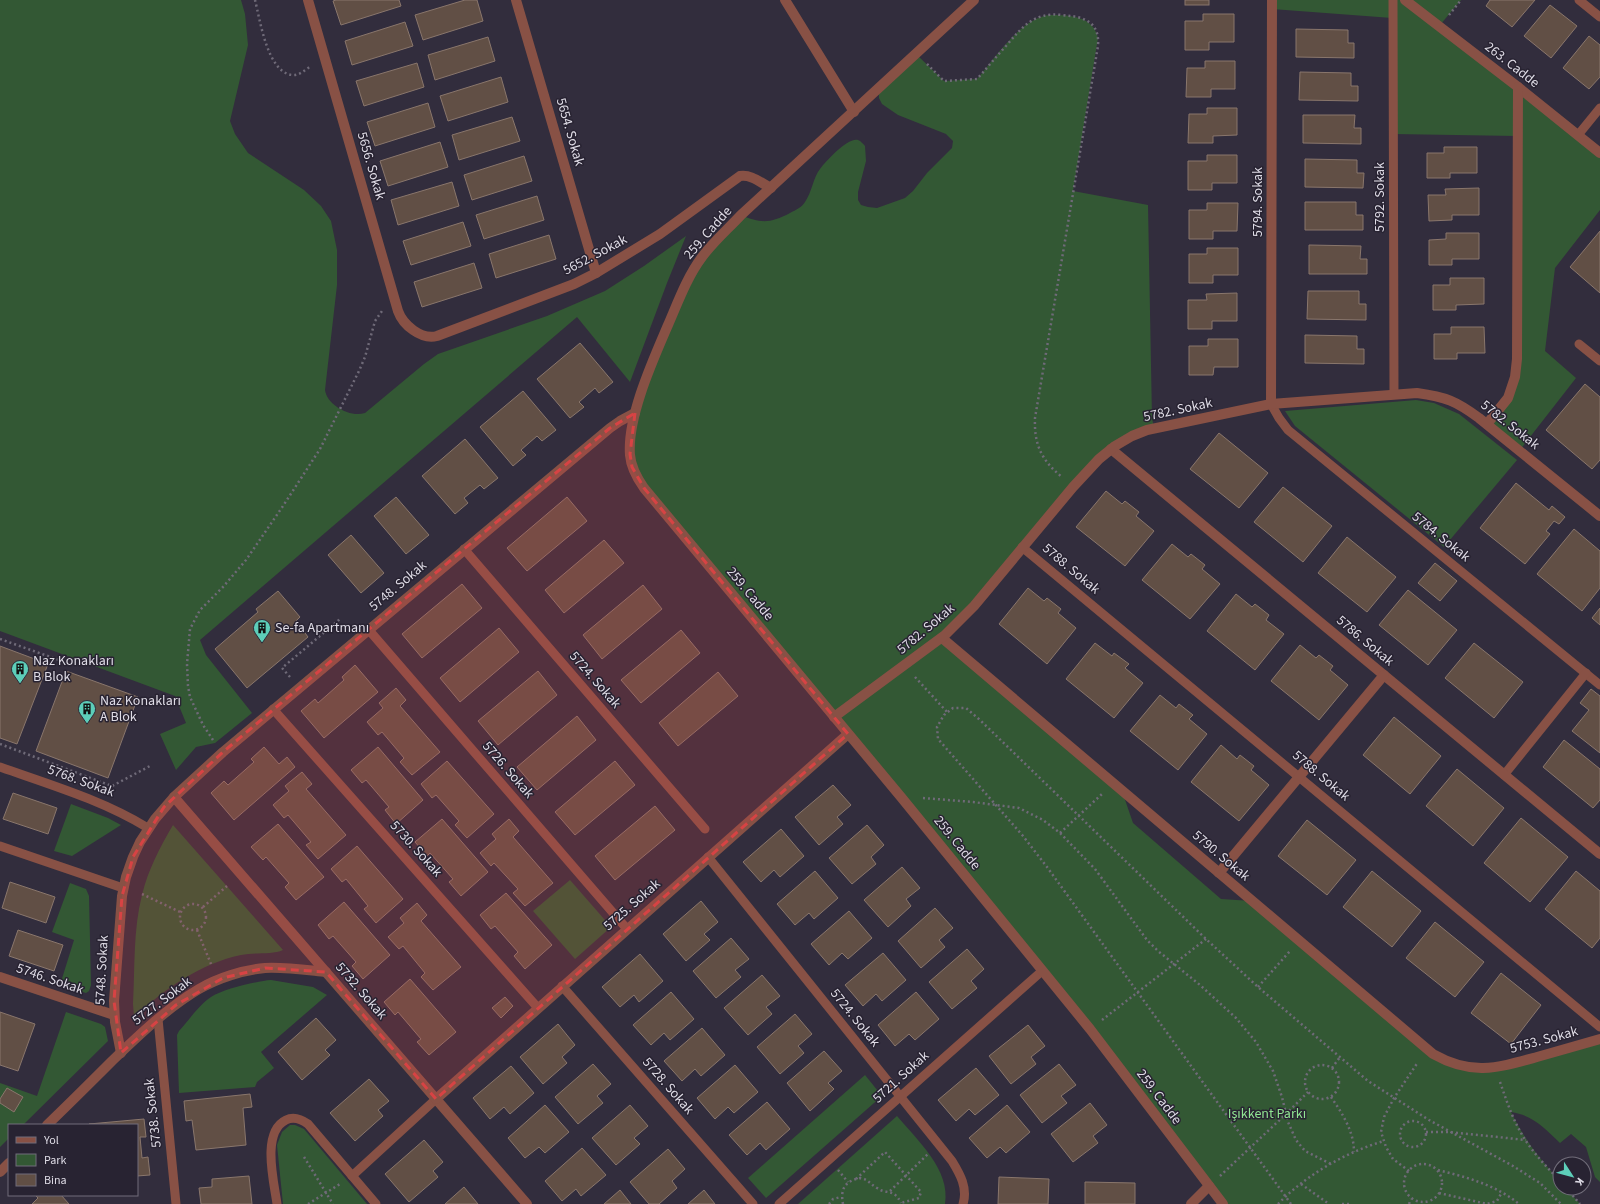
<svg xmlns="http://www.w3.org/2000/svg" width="1600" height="1204" viewBox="0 0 1600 1204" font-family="'Source Sans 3',sans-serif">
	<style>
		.green { fill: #335834 }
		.building { fill: #614f45; stroke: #89766c }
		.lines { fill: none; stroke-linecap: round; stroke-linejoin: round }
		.path { stroke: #6f6a78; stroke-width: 2.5; stroke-dasharray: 2 3; stroke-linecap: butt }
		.lane { stroke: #885145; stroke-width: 9 }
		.street { stroke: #885145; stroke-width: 10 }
		.marked { fill: #d74344; fill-opacity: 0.2; stroke: #d74344; stroke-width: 3; stroke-dasharray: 8 5; stroke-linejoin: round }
		.labels { text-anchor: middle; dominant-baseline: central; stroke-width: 3; stroke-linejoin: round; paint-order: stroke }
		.street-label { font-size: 14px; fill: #dfdce6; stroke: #282332 }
		.poi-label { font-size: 14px; fill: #dfdce6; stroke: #282332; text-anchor: start }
		.park-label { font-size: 14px; fill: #90e592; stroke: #282332 }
	</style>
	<rect width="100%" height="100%" fill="#322d3d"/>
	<g class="green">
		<path d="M0,0H241L245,14L248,45L230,121L235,134L248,153L304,190L321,206L331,221L337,250V285L325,390C327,405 350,418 365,413L424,364L438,354L547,316L605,291L644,266L686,236L667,283L630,382L577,317L200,640L206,655L252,713L215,743L196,747L176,770L160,734L186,723L175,696L0,631Z"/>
		<path d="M1272,0H1461L1440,25L1600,153V210L1555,268L1545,351L1576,378L1520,450L1487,424L1515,377L1517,136L1393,134L1392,18L1272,9Z"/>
		<path d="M1049,15C1068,15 1093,15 1098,38L1073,191L1148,205L1152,418L1154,428L1115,446L942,638L1122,791L1133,823L1221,899L1252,901L1433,1054L1477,1068L1600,1039V1182L1595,1177L1586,1147L1571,1134L1560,1143C1545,1128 1532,1115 1511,1112C1524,1139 1540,1160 1560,1181V1188H1566L1580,1204H1223L1090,1029L632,467L635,413L688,281L741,215C761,224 771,223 790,213C796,210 802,207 805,202C812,192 813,178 820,169C826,161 848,137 858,140C861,141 863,144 865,146L866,161L858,192V200L861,205L868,207L877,208L905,198L913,191L927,173L952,148L953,141L946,134L898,115L882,104L879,98V88L916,54L944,81L977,79C996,57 1020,19 1049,15Z"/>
		<path d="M1416,400L1434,403L1459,414L1517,460L1444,547L1295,426L1285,411Z"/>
		<path d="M71,804L108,818L121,825L72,856L54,851Z"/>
		<path d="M173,825L283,950C272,955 254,952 241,955C199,964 165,989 134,1017L133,1004C135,968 133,930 142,895C148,870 160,847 173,825Z"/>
		<path d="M570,880L611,927L575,959L533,911Z"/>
		<path d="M70,883L86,889L89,896L91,985L89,991L86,993L60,985L74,940L52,932Z"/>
		<path d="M271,980L313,987L327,995L261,1052L274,1068L257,1082L255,1087L179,1093L177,1035L179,1031C189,1020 199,1005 211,997C223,989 257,981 271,980Z"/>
		<path d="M66,1012L101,1024L105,1027L108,1041L23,1125H9V1138L0,1147V1083L37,1096Z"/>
		<path d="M865,1075L882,1096L766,1198L748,1178Z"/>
		<path d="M897,1116C917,1140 951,1170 945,1204H798Z"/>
		<path d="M290,1125H295L304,1129L367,1204H283L277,1145L282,1132Z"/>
	</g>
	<g class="building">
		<path d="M336,0H399L401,6L341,25L333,1Z"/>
		<path d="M465,0H477L483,21L423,40L415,15Z"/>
		<rect x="1185" y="0" width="24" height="5"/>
		<path d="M1490,0H1535L1512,27L1486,6Z"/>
		<path d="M1550,5L1577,26L1551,58L1524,36Z"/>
		<path d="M1203,14H1234V42H1209V50H1185V21H1203Z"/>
		<path d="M405,22L413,46L352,65L345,41Z"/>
		<path d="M1296,29L1348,30V43H1354V58L1296,57Z"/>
		<path d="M1589,36L1600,45V77L1589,89L1563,68Z"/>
		<path d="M488,37L495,61L435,80L428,55Z"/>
		<path d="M1205,61H1235V89H1211V97H1186L1187,68H1205Z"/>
		<path d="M417,63L424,87L364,106L356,81Z"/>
		<path d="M1300,72L1351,73V86H1358V101L1299,100Z"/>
		<path d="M501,77L508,102L448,121L440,96Z"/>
		<path d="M428,103L435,127L375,146L367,122Z"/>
		<path d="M1207,108H1237V135L1213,136V143H1188L1189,114H1207Z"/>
		<path d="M1303,115H1355L1354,128H1361V144L1303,143Z"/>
		<path d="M512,117L520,141L459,160L452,135Z"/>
		<path d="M440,142L448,167L388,186L380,161Z"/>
		<path d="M1444,147H1477V173H1450V178H1427V153H1444Z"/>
		<path d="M1207,155H1237V183H1212V190H1188V161H1207Z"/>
		<path d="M524,156L532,181L472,200L464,175Z"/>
		<path d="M1305,159L1357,160V173H1364L1363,188L1305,187Z"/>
		<path d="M452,182L459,206L398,225L391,200Z"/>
		<path d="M1479,188V215H1452V220L1429,221L1428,195H1446L1445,189Z"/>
		<path d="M537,196L544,220L484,239L476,215Z"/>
		<path d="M1305,202H1356V215H1363V230H1305Z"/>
		<path d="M1207,203H1238L1237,231H1213V239H1189V210H1207Z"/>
		<path d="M463,222L471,246L411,265L403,241Z"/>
		<path d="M1600,231V293L1570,267Z"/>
		<path d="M1446,233H1479V259H1452V265H1429V240L1446,239Z"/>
		<path d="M549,235L556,259L496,278L489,254Z"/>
		<path d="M1309,245L1361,246L1360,259H1367V274H1309Z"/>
		<path d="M1207,248H1238V275H1213V283H1189V254H1207Z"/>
		<path d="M474,263L482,288L422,307L414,282Z"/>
		<path d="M1450,278H1484V304L1456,305V310H1433V285H1450Z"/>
		<path d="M1308,291H1359V304H1366V320L1307,319Z"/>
		<path d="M1237,293V321H1212V329H1188V300H1207L1206,294Z"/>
		<path d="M1451,327H1484L1485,353H1457V359H1434V334H1451Z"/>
		<path d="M1305,335L1357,336V349H1364V364L1305,363Z"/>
		<path d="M1208,339H1238V367H1214L1213,375H1189V346H1208Z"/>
		<path d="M580,343L613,382L599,393L595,388L579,402L584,407L570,418L537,379Z"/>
		<path d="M1585,384L1600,397V460L1592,469L1546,430Z"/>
		<path d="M523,391L556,430L542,441L537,436L521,450L526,455L513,466L480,427Z"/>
		<path d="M1219,433L1268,473L1239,508L1190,469Z"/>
		<path d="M465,439L498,478L484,489L480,485L464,498L468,503L455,514L422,476Z"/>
		<path d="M1516,483L1549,510L1552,506L1565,517L1559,524L1554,521L1546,531L1550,534L1525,564L1480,528Z"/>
		<path d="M1283,487L1332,526L1303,562L1254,522Z"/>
		<path d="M1106,491L1122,504L1125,501L1139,512L1136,516L1154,531L1125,566L1076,527Z"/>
		<path d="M396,497L429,535L406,554L374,516Z"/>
		<path d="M567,497L587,521L527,571L507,548Z"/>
		<path d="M1574,529L1600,551V588L1582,611L1537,574Z"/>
		<path d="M351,535L384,573L361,593L328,555Z"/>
		<path d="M1347,537L1396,577L1367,612L1318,573Z"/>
		<path d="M604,540L624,563L564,613L545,590Z"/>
		<path d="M1172,544L1188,557L1191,554L1205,565L1202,569L1220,584L1190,619L1142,580Z"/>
		<path d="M1435,563L1457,581L1440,601L1418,583Z"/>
		<path d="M462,584L482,608L422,658L402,634Z"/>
		<path d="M643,585L662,609L602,659L583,635Z"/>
		<path d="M1028,588L1044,601L1047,598L1061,609L1058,613L1076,628L1047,664L999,624Z"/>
		<path d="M1408,590L1457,630L1428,665L1379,625Z"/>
		<path d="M278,591L300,617L296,621L308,637L247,688L215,649L258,612L256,609Z"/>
		<path d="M1236,594L1252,607L1255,604L1269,615L1266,620L1284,634L1255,670L1207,631Z"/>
		<path d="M1600,608V625L1592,618Z"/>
		<path d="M499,628L519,652L460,702L440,678Z"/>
		<path d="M681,630L700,653L641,703L621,680Z"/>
		<path d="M1095,643L1112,656L1114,653L1129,664L1125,668L1143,683L1114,718L1066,679Z"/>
		<path d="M1474,643L1523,682L1494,718L1445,678Z"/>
		<path d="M1300,645L1316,658L1319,655L1333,666L1330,670L1348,685L1319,720L1271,681Z"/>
		<path d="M0,646L48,664L17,744L0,738Z"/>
		<path d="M355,665L378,692L324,738L301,711L315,699L318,703L344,680L342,677Z"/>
		<path d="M66,671L138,697L108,778L36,751Z"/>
		<path d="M538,671L557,695L498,745L478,721Z"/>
		<path d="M718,672L738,696L678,746L659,723Z"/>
		<path d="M396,688L406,700L400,706L440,752L412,775L400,762L404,758L382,732L378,735L367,722L383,708L379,703Z"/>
		<path d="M1591,689L1600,696V753L1572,731L1589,710L1580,703Z"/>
		<path d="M1160,695L1176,708L1179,704L1193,715L1189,719L1207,734L1178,770L1130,731Z"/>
		<path d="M577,716L596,740L537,790L517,767Z"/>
		<path d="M1394,717L1441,756L1410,794L1363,755Z"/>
		<path d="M1564,740L1600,769V800L1593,808L1543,767Z"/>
		<path d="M1221,745L1237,759L1240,755L1254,766L1251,770L1269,785L1239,821L1191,782Z"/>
		<path d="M264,747L279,764L287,757L295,767L234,820L211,793L224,781L228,785L254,762L251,759Z"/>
		<path d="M378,747L423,800L396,824L385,810L389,807L366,780L362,783L351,770Z"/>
		<path d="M447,761L494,814L467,838L455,825L459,821L436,795L432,798L421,784Z"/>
		<path d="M615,761L635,785L575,835L555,812Z"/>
		<path d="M1457,769L1504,808L1473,846L1426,806Z"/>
		<path d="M302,772L312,784L306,789L346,835L318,859L306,845L311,842L288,815L284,818L273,805L289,791L285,786Z"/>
		<path d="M833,785L851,805L837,817L843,824L819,845L795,817Z"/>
		<path d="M13,793L57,808L48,834L3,819Z"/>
		<path d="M655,806L675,830L615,880L595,856Z"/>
		<path d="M1521,818L1568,857L1530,902L1484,863Z"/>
		<path d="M442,819L488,872L461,896L449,882L453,879L430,853L427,856L415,842Z"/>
		<path d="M509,819L519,831L513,837L553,883L525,906L513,893L518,889L494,863L491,866L480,853L496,839L492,834Z"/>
		<path d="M1307,820L1356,860L1327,895L1278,856Z"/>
		<path d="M278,824L324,877L296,900L285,887L289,883L266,857L263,860L251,847Z"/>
		<path d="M867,825L884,845L871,857L876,864L852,884L829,858Z"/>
		<path d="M781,829L804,856L780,877L774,870L761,882L743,862Z"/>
		<path d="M357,846L403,899L376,923L364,909L368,906L346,879L342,882L331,869Z"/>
		<path d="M902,867L920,888L906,899L911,906L888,927L864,900Z"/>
		<path d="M815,871L838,898L814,919L809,913L795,925L777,904Z"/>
		<path d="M1372,871L1421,911L1392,947L1343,907Z"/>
		<path d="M1576,871L1600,891V938L1592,948L1545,909Z"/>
		<path d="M10,882L55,897L46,923L2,908Z"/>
		<path d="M506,893L552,945L525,969L514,956L518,952L495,926L491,929L480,915Z"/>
		<path d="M701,901L718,922L704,934L710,940L686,961L663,934Z"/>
		<path d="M344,902L390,955L363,979L352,966L356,962L333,936L329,939L318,925Z"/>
		<path d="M417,903L427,915L421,921L461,967L433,990L421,977L425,973L403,946L399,949L388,937L404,923L400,918Z"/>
		<path d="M935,908L953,928L939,940L945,947L921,968L898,941Z"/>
		<path d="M849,911L872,938L848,959L842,953L829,965L811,944Z"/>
		<path d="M1435,922L1484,962L1455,997L1406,958Z"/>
		<path d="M18,930L63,945L54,971L9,956Z"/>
		<path d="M731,938L749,959L735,970L741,977L716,998L693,971Z"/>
		<path d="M967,949L984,969L971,981L977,988L952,1009L929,982Z"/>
		<path d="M883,953L906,980L882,1001L876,994L863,1006L845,985Z"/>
		<path d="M640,954L663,981L639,1002L634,995L620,1007L602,987Z"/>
		<path d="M1501,973L1541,1005L1511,1044L1471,1013Z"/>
		<path d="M762,975L780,996L766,1007L772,1014L748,1035L724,1008Z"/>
		<path d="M410,979L456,1032L429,1055L417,1042L421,1039L398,1012L395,1015L384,1002Z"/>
		<path d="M671,992L694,1019L670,1040L664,1033L651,1045L633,1025Z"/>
		<path d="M916,992L939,1019L915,1040L909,1034L895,1046L878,1025Z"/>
		<path d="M505,997L513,1006L501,1018L492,1008Z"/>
		<path d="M0,1012L35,1024L18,1071L0,1065Z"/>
		<path d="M795,1014L812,1034L798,1046L804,1053L780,1074L757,1047Z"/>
		<path d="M316,1018L336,1040L325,1050L330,1055L302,1080L278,1052Z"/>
		<path d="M558,1024L575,1045L562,1057L567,1063L543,1084L520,1057Z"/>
		<path d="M1028,1025L1045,1046L1031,1057L1036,1064L1011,1084L989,1056Z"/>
		<path d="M702,1028L725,1055L701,1076L695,1069L682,1081L664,1061Z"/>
		<path d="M824,1051L842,1071L828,1083L834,1089L810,1111L787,1083Z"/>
		<path d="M593,1064L611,1084L597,1096L603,1103L578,1124L555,1097Z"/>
		<path d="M1059,1064L1076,1085L1061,1096L1067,1103L1042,1123L1020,1095Z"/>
		<path d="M735,1065L758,1092L734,1113L728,1107L715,1119L697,1098Z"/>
		<path d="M511,1066L534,1093L510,1114L504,1107L490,1119L473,1098Z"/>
		<path d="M976,1068L999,1095L975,1115L969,1109L956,1121L938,1100Z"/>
		<path d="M369,1079L389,1101L378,1110L383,1116L355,1141L330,1113Z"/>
		<path d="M7,1088L23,1097L14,1112L0,1103V1099Z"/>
		<path d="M250,1094L252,1107L243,1108L246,1145L196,1150L192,1120L186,1121L184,1101Z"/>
		<path d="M767,1102L790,1129L766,1150L760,1143L747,1155L729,1135Z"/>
		<path d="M1090,1103L1107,1125L1093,1136L1098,1143L1073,1162L1051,1134Z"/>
		<path d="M545,1105L569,1132L545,1153L539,1147L525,1158L508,1138Z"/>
		<path d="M630,1105L648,1126L634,1138L640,1144L616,1165L592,1138Z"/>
		<path d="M1007,1105L1030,1132L1006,1153L1000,1147L987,1158L969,1138Z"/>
		<path d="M144,1119L146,1137H140L142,1158L148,1157L150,1175L137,1176V1125L89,1124Z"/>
		<path d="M424,1140L443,1162L433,1171L438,1177L409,1202L385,1174Z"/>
		<path d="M582,1148L606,1175L581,1196L576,1189L562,1201L545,1181Z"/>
		<path d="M668,1149L685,1169L672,1181L677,1188L659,1204H649L630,1182Z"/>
		<path d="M249,1176L252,1204H201L199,1188L212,1187V1179Z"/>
		<path d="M999,1177L1049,1179L1048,1204H998Z"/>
		<path d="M1085,1182L1135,1183V1204H1085Z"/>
		<path d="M464,1187L478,1204H445Z"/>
		<path d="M620,1190L631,1204H604Z"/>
		<path d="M704,1190L715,1204H688Z"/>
		<path d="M35,1195H61L69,1204H32L38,1198Z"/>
	</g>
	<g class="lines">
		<g class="path">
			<path d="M255,0C260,19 267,72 292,75C299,76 305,70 311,66"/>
			<path d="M1449,15L1461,0"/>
			<path d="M927,64L944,81L977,79C987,68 996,57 1006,46C1023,26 1034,12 1062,15C1069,16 1075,16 1081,18C1095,23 1099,32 1098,46L1035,418C1034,444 1041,460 1062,477"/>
			<path d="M0,639L59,660"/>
			<path d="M290,677L282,668L340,619"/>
			<path d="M915,677L947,712"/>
			<path d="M213,740L203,725L190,697L188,686L187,664L190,629L200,610L223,587L246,560L283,506L320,449L359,371L365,357L375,321L382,311"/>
			<path d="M0,744L112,786L150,766"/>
			<path d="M923,798L973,802L1019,808L1043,820L1060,833L1095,869L1147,940L1158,951L1200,985L1236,1018L1256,1042L1273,1071L1282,1097L1288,1122L1296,1140L1305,1151L1331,1164"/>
			<path d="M1060,833L1102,794"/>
			<path d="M142,894L180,912"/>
			<circle cx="193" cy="917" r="13"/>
			<path d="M203,907L227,886"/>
			<path d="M197,930L211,964"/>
			<path d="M1258,987L1290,951"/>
			<path d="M1102,1020L1206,939"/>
			<circle cx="1322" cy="1082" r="17"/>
			<path d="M1332,1068L1340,1057"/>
			<path d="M1500,1082C1506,1099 1511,1115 1520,1131C1530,1150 1546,1166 1560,1181"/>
			<path d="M1331,1097C1342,1113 1354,1131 1354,1152"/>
			<circle cx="1413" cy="1134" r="13"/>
			<path d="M1426,1132H1449L1526,1140"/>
			<path d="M304,1157L333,1204"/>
			<circle cx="1423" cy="1183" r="19"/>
			<path d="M838,1170L848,1182"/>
			<path d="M1438,1170C1466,1177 1496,1185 1519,1204"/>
			<path d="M1409,1171L1393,1159L1386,1147L1381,1132L1384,1117L1394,1098L1418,1062"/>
			<path d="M1220,1176L1286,1114L1308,1092"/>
			<path d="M856,1179L885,1152L921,1192L919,1198L901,1203"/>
			<path d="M1301,1184L1329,1204"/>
			<path d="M1566,1188L1580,1204"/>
			<path d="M890,1191L928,1154"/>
			<path d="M1439,1193L1487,1204L1497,1201L1502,1192"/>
			<path d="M308,1204L340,1184"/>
			<path d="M829,1204L833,1199L841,1197"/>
			<path d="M843,1204C840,1189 845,1181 860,1178C868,1179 870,1184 877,1188C887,1195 894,1188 901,1203"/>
			<path d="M1278,1204C1306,1175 1346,1152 1384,1141"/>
			<path d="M1291,1204L1047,867L1023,836L938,739L937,727L944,715L953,708H966L980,720L1206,939L1258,987L1368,1081L1429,1120L1513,1166L1540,1183L1561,1204"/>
			<path d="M1342,1204H1350"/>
			<path d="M1409,1204L1411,1199"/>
		</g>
		<g class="lane">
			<path d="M1393,0L1394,394"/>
			<path d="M1579,0L1600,17"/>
			<path d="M1578,135L1600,108"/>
			<path d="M1579,344L1600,361"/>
			<path d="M1271,404L1279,418L1288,430L1600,685"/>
			<path d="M1022,547L1600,1027"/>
			<path d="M464,549L705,829"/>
			<path d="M368,629L627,929"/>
			<path d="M273,709L538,1008"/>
			<path d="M0,767C51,785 102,800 148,828"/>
			<path d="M1504,775L1586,673"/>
			<path d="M0,846L123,888"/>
			<path d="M708,857L952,1161C960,1174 968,1188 963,1204"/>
			<path d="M562,986L753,1204"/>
			<path d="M158,1019L176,1204"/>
			<path d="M352,1176L436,1099"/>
			<path d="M277,1204C274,1182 261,1132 286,1120C294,1116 301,1119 308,1124L376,1204"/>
			<path d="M779,1204L1042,971"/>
		</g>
		<g class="street">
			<path d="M308,0L398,311C403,325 421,340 437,336L574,284L596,273L660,234L740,176C751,174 761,183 771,188"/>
			<path d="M516,0L596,273"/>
			<path d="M785,0L854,112"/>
			<path d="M974,0L741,215C728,229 713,242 702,257C687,277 678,302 668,325C653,360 627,417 630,455C631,468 637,478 644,488L901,797L1090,1029L1223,1204"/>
			<path d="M1405,0L1518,87L1600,153"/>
			<path d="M1271,404L1272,0"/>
			<path d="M1487,424L1508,398L1515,377L1517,359L1518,87"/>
			<path d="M1111,449L1600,854"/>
			<path d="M942,638L1433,1054C1472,1076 1497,1068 1537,1057C1558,1051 1579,1045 1600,1039"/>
			<path d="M834,717L945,635L974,606L1073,487L1099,459L1115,446L1132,436L1147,430L1271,404L1417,393C1446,397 1456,401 1479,418L1600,516"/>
			<path d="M174,797L527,1204"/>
			<path d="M1219,873L1384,675"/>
			<path d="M0,977L114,1015"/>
			<path d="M121,1053L115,1022L114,1001L122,896L126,877L133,857L140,842L155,819L174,797L223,752L610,428L620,421L635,413"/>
			<path d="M436,1099L848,734"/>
			<path d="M47,1125C69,1104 91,1082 112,1061C139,1035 167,1008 199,989C218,978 243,970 265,968C285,967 306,970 326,972"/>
			<path d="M0,1172L9,1163"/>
			<path d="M1191,1204L1209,1186"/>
		</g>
	</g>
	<path class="marked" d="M635,413L630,454L632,467L644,488L848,734L436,1099L326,972L265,968L223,978L176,1005L121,1053L114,1001L122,896L133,857L164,807L223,752L464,549L610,428Z"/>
	<defs>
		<symbol id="building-pin" viewBox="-11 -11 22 30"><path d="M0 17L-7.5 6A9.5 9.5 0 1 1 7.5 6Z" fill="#5dceb9" stroke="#282332"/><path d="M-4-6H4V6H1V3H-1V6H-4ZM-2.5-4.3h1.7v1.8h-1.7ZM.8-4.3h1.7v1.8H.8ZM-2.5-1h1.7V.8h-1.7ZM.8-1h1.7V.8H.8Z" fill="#111"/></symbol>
	</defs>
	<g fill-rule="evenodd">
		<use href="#building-pin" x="252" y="618" width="20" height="27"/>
		<use href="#building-pin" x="10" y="659" width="20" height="27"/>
		<use href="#building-pin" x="77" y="699" width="20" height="27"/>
	</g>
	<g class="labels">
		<g class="street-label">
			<text transform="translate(1512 65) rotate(38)">263. Cadde</text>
			<text transform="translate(570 132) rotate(74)">5654. Sokak</text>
			<text transform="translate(371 166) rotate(74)">5656. Sokak</text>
			<text transform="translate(1380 197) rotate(-90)">5792. Sokak</text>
			<text transform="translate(1258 202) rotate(-90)">5794. Sokak</text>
			<text transform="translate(708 233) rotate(-49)">259. Cadde</text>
			<text transform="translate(595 255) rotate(-28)">5652. Sokak</text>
			<text transform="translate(1178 410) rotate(-12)">5782. Sokak</text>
			<text transform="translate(1510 425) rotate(38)">5782. Sokak</text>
			<text transform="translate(1441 537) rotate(39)">5784. Sokak</text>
			<text transform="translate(1071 569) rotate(40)">5788. Sokak</text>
			<text transform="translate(398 586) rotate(-40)">5748. Sokak</text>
			<text transform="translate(750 594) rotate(50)">259. Cadde</text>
			<text transform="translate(926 629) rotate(-40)">5782. Sokak</text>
			<text transform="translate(1365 641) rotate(40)">5786. Sokak</text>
			<text transform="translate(595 680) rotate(49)">5724. Sokak</text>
			<text transform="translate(508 770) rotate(49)">5726. Sokak</text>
			<text transform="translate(1321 776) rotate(40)">5788. Sokak</text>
			<text transform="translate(81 781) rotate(20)">5768. Sokak</text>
			<text transform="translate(957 843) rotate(51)">259. Cadde</text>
			<text transform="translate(416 849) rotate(48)">5730. Sokak</text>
			<text transform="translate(1221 856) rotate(40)">5790. Sokak</text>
			<text transform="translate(632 905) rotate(-41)">5725. Sokak</text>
			<text transform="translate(102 970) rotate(-87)">5748. Sokak</text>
			<text transform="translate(50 979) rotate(19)">5746. Sokak</text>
			<text transform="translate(361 991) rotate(49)">5732. Sokak</text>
			<text transform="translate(162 1001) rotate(-37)">5727. Sokak</text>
			<text transform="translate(855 1018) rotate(51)">5724. Sokak</text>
			<text transform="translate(1544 1040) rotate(-15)">5753. Sokak</text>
			<text transform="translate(901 1077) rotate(-42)">5721. Sokak</text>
			<text transform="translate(668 1086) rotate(49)">5728. Sokak</text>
			<text transform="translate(1159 1097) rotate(53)">259. Cadde</text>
			<text transform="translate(153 1113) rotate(-96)">5738. Sokak</text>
		</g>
		<g class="poi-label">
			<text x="275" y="628">Se-fa Apartmanı</text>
			<text x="33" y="661">Naz Konakları<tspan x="33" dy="16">B Blok</tspan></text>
			<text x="100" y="701">Naz Konakları<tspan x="100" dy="16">A Blok</tspan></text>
		</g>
		<g class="park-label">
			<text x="1267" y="1114">Işıkkent Parkı</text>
		</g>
	</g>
	<rect x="8" y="1124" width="130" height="72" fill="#282332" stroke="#716d7a"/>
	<rect x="16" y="1137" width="20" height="6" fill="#885145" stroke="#716d7a"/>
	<text x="44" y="1144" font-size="12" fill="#dfdce6">Yol</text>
	<rect x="16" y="1154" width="20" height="12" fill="#335834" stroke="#716d7a"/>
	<text x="44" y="1164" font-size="12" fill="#dfdce6">Park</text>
	<rect x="16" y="1174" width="20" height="12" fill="#614f45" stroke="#716d7a"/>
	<text x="44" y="1184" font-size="12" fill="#dfdce6">Bina</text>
	<g transform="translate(1572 1176) rotate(126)"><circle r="19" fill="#282332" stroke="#716d7a"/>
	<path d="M0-3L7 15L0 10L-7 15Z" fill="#5dceb9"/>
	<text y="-6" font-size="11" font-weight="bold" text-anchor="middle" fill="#dfdce6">K</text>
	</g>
</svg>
